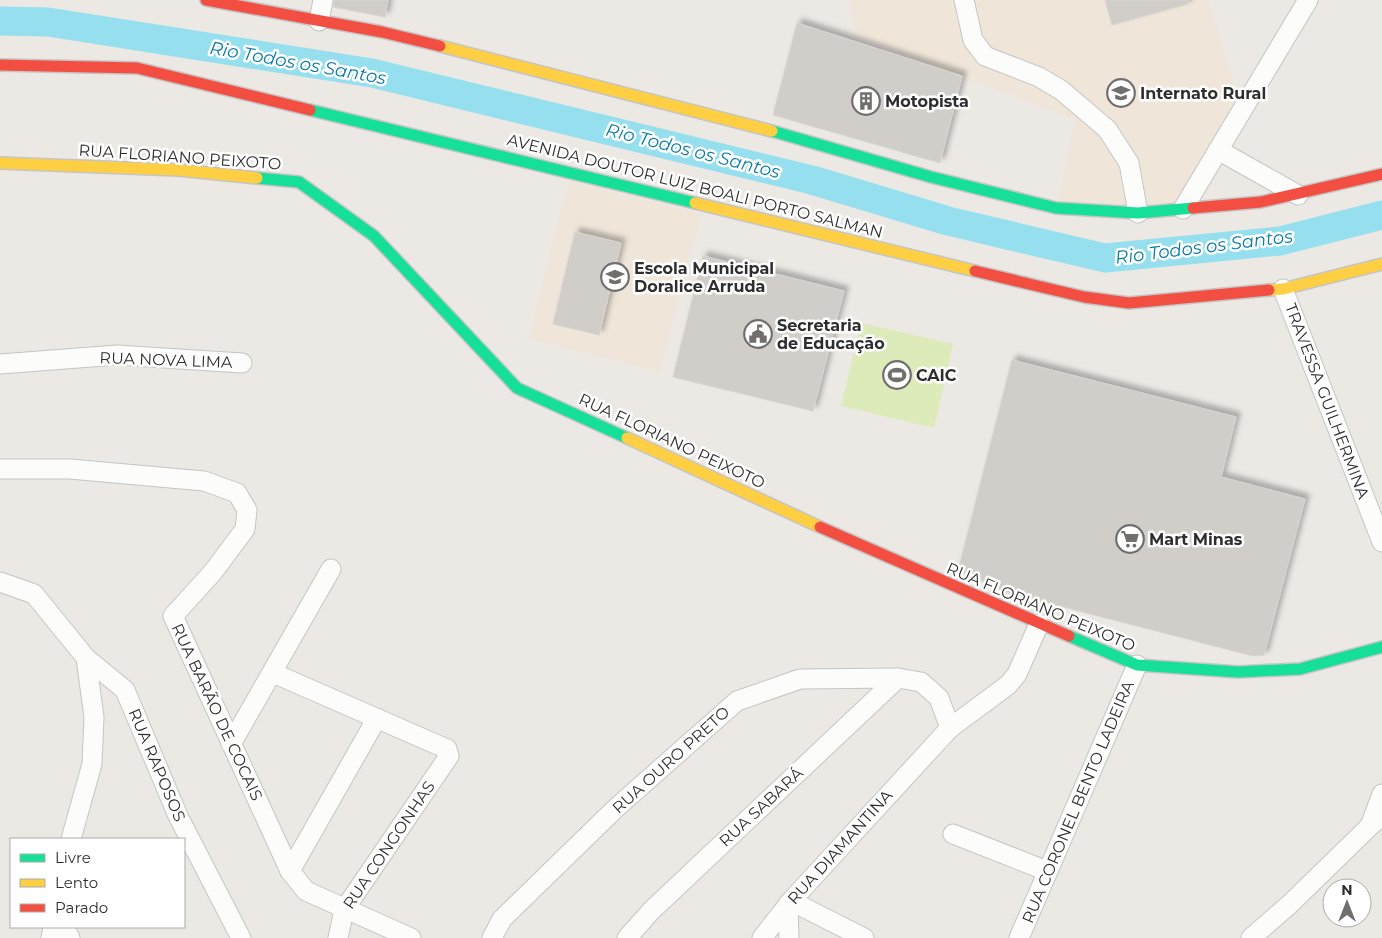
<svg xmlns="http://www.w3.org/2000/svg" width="1382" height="938" viewBox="0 0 1382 938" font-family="Montserrat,sans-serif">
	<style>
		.education { fill: #efe6d9 }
		.pitch { fill: #ddebba }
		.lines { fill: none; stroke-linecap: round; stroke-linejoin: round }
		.river { stroke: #96dfef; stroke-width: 29 }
		.building { fill: #d1ceca; stroke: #d7d4d0; filter: url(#shadow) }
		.street-casing { stroke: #c5c5c5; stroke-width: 21 }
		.fast-casing { stroke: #c5c5c5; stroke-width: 14 }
		.slow-casing { stroke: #c5c5c5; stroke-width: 14 }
		.jam-casing { stroke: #c5c5c5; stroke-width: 14 }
		.street { stroke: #fcfcfb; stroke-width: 19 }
		.fast { stroke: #16e098; stroke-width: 11 }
		.slow { stroke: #ffcf43; stroke-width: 11 }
		.jam { stroke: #f24e42; stroke-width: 11 }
		.labels { text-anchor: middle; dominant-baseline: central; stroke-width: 5; stroke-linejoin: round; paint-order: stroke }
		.poi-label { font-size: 16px; font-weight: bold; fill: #2e2e2e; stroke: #fff; text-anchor: start }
		.street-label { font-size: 16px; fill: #2e2e2e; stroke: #fff }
		.water-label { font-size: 18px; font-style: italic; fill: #087ca7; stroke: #fff }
	</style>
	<defs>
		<filter id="shadow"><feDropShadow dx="4.5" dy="-4.5" stdDeviation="2.5" flood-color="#0004"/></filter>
	</defs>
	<rect width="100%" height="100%" fill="#ece8e4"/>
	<g class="education">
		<path d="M849,0H1208L1242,110L1183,209L1056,208L1076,120L857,36Z"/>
		<path d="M569,181L700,214L660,372L529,339Z"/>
	</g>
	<path class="pitch" d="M861,323L953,344L934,428L841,406Z"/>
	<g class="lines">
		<path class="river" d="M0,21L48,22L372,73L812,180L948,221L1105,258L1280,241L1382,215"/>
	</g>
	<g class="building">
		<path d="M334,0H388L385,17L333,7Z"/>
		<path d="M1105,0H1187L1188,4L1112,25Z"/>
		<path d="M797,23L962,76L940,163L773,115Z"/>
		<path d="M575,232L621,243L599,335L553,324Z"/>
		<path d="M703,256L844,291L813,411L673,377Z"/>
		<path d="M1012,360L1236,417L1221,477L1305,499L1264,655L1253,656L1009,593L958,571Z"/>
	</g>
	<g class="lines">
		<defs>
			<g id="street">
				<path d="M964,0L973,40L985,56L1039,77L1061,90L1107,129L1129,163L1138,213"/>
				<path d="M319,21L323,0"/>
				<path d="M1218,150L1298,195"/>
				<path d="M1183,209L1308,0"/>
				<path d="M1283,289L1382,542"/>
				<path d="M0,364L117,355L242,363"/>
				<path d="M0,469H70L204,481L237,493L247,510L245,529L213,572L173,616L290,871L306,891L411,938"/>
				<path d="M0,582L34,594L86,658L94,717L92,764L71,839"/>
				<path d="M86,658L125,690L178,816L241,938"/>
				<path d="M273,673L447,749L449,756L344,910L338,938"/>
				<path d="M950,728L1008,685L1017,674L1039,624"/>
				<path d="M231,744L331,569"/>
				<path d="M1370,826L1382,794"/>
				<path d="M953,834L1047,871"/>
				<path d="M290,871L377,718"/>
				<path d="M791,901L864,938"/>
				<path d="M788,904L789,938"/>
				<path d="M64,927L70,938"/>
				<path d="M51,938L53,927"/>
				<path d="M492,938L502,919L616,808L737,701L800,679L898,678L921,682L939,698L950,728L791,901L762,938"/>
				<path d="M627,938L651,911L898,678"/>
				<path d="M1019,938L1137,665"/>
				<path d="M1251,938L1290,904L1370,826L1382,816"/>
			</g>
			<g id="fast">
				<path d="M310,110L695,203"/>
				<path d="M772,131L931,177L1056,208L1138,213L1193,208"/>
				<path d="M257,178L299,182L374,236L517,388L627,438"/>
				<path d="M1069,636L1137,665L1238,672L1300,669L1382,647"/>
			</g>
			<g id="slow">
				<path d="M440,46L772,131"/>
				<path d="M0,163L178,170L257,178"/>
				<path d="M695,203L975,271"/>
				<path d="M1269,290L1283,289L1382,264"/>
				<path d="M627,438L820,527"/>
			</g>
			<g id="jam">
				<path d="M206,0L382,32L440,46"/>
				<path d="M0,65L137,68L310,110"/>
				<path d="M1193,208L1261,202L1382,174"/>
				<path d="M975,271L1084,297L1129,303L1269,290"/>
				<path d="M820,527L1069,636"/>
			</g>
		</defs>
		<use href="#street" class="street-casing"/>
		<use href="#fast" class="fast-casing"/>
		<use href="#slow" class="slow-casing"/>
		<use href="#jam" class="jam-casing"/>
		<use href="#street" class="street"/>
		<use href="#fast" class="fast"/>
		<use href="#slow" class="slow"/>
		<use href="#jam" class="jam"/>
	</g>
	<defs>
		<symbol id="university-ring" viewBox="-11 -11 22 22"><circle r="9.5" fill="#fff" stroke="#706f6e" stroke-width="1.5"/><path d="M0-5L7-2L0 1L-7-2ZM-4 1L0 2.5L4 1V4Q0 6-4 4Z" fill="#706f6e"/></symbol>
		<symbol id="building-ring" viewBox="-11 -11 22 22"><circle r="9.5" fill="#fff" stroke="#706f6e" stroke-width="1.5"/><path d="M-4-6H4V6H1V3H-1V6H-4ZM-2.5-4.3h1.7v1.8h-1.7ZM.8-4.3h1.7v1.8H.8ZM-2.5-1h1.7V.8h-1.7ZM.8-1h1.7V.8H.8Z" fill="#706f6e"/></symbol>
		<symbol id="school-ring" viewBox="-11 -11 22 22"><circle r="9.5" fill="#fff" stroke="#706f6e" stroke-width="1.5"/><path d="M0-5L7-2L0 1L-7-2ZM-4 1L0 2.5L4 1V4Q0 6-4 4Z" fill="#706f6e"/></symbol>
		<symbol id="civic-ring" viewBox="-11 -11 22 22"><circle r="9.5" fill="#fff" stroke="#706f6e" stroke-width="1.5"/><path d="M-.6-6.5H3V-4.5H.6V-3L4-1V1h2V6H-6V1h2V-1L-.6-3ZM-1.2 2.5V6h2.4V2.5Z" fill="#706f6e"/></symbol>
		<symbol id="stadium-ring" viewBox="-11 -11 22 22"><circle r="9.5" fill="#fff" stroke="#706f6e" stroke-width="1.5"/><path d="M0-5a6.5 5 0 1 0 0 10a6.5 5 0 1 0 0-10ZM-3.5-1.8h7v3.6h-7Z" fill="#706f6e"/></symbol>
		<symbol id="supermarket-ring" viewBox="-11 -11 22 22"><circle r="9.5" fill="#fff" stroke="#706f6e" stroke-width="1.5"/><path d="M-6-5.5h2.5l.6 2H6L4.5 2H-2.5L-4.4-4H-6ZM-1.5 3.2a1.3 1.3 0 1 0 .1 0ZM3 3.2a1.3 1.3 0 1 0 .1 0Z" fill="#706f6e"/></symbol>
	</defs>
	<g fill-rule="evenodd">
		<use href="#university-ring" x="1105" y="77" width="32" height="32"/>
		<use href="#building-ring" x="850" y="85" width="32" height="32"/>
		<use href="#school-ring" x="599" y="261" width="32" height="32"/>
		<use href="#civic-ring" x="742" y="318" width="32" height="32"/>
		<use href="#stadium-ring" x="881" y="359" width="32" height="32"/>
		<use href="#supermarket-ring" x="1114" y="523" width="32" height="32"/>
	</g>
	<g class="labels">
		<g class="poi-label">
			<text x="1140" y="93">Internato Rural</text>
			<text x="885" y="101">Motopista</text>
			<text x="634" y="268">Escola Municipal<tspan x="634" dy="18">Doralice Arruda</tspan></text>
			<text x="777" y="325">Secretaria<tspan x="777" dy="18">de Educação</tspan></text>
			<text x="916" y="375">CAIC</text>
			<text x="1149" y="539">Mart Minas</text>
		</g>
		<g class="street-label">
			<text transform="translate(180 157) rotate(4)">RUA FLORIANO PEIXOTO</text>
			<text transform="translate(695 186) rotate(14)">AVENIDA DOUTOR LUIZ BOALI PORTO SALMAN</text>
			<text transform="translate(166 360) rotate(2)">RUA NOVA LIMA</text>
			<text transform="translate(1327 401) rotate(69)">TRAVESSA GUILHERMINA</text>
			<text transform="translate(672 441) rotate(25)">RUA FLORIANO PEIXOTO</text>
			<text transform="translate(1041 607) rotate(23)">RUA FLORIANO PEIXOTO</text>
			<text transform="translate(217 712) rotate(65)">RUA BARÃO DE COCAIS</text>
			<text transform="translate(671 760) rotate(-42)">RUA OURO PRETO</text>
			<text transform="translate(157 765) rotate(67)">RUA RAPOSOS</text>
			<text transform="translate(1078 802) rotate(-67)">RUA CORONEL BENTO LADEIRA</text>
			<text transform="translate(761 807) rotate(-43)">RUA SABARÁ</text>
			<text transform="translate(389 845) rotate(-56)">RUA CONGONHAS</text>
			<text transform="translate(840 847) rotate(-48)">RUA DIAMANTINA</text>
		</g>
		<g class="water-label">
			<text transform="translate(298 63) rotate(10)">Rio Todos os Santos</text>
			<text transform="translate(693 151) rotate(14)">Rio Todos os Santos</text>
			<text transform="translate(1204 247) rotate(-7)">Rio Todos os Santos</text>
		</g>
	</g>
	<rect x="10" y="838" width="175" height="90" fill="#ffffff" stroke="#ababab"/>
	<rect x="20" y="854" width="25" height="8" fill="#16e098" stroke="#ababab"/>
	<text x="55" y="863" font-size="15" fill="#2e2e2e">Livre</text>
	<rect x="20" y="879" width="25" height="8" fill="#ffcf43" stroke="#ababab"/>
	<text x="55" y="888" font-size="15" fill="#2e2e2e">Lento</text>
	<rect x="20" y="904" width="25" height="8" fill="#f24e42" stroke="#ababab"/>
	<text x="55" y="913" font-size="15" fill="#2e2e2e">Parado</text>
	<g transform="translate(1347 903)"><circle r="24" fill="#ffffff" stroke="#ababab"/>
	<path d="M0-4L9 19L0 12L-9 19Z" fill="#706f6e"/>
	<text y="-8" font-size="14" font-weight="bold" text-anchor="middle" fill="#2e2e2e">N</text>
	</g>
</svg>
